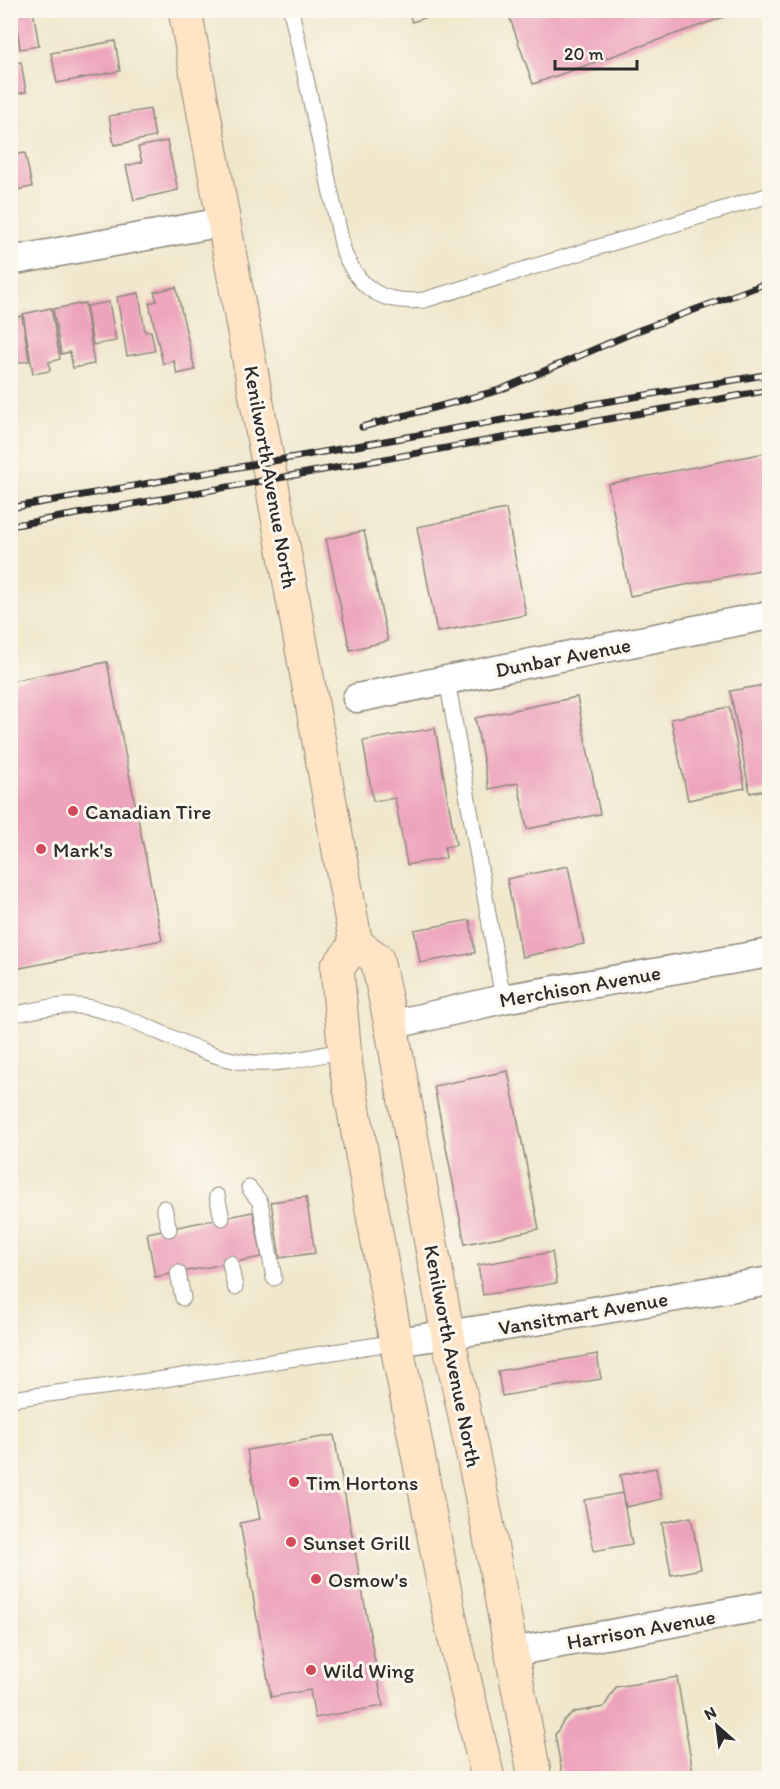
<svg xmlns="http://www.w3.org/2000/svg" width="780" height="1789" viewBox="0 0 780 1789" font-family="Itim,sans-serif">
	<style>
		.building { fill: #eda3bc }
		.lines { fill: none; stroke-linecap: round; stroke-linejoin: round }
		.service-casing { stroke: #8e897c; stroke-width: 17 }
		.minor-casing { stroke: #8e897c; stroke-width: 31 }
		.secondary-casing { stroke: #8e897c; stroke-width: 35 }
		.service { stroke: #fff; stroke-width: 15 }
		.minor { stroke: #fff; stroke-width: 28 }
		.secondary { stroke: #ffe4c6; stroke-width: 33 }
		.rail-casing { stroke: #2b2b2b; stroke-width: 7 }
		.rail { stroke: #fbf7ec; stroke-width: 4.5; stroke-dasharray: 14; stroke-linecap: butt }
		.poi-dot { fill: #d1495b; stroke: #fbf7ec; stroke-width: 2 }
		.labels { text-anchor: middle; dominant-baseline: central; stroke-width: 6; stroke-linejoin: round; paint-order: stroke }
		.street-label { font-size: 21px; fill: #2b2b2b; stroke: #fbf7ec }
		.poi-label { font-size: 21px; fill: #2b2b2b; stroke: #fbf7ec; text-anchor: start }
	</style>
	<rect width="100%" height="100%" fill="#fbf7ec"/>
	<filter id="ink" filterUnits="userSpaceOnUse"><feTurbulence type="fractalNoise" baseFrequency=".0167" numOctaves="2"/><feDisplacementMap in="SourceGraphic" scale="12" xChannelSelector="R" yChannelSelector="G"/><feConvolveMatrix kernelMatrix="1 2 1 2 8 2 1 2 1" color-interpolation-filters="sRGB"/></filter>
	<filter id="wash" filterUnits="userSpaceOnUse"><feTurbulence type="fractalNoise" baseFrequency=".008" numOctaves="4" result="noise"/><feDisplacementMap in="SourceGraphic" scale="24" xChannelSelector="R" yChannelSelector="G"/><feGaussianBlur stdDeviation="1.35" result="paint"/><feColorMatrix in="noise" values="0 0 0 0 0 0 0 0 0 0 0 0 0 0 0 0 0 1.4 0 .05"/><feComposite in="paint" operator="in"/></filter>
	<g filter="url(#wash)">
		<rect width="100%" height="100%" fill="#f0e7cc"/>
		<g id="blocks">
			<g class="building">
				<path d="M15,10H33L39,46L20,49Z"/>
				<path d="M408,10H445V11L412,22Z"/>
				<path d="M507,10H741V11L533,84Z"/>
				<path d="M115,41L120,71L57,83L51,53Z"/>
				<path d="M21,62L26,92L10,95V64Z"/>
				<path d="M150,109L155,137L114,145L109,116Z"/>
				<path d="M167,141L178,190L134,200L126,166L142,162L138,147Z"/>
				<path d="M25,153L32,187L10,191V155Z"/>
				<path d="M176,287L195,370L177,374L174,361L163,364L149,303L157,301L154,292Z"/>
				<path d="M139,293L145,332L151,331L155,351L127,356L117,297Z"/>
				<path d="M109,302L116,341L93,345L86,306Z"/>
				<path d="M85,303L94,364L73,368L70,352L61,354L53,309Z"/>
				<path d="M51,308L60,359L49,362L50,371L33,374L23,314Z"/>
				<path d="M22,316L29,361L10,364V318Z"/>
				<path d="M770,452V568L630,596L608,484Z"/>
				<path d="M506,509L526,615L437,632L417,527Z"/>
				<path d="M364,531L388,641L350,650L326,539Z"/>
				<path d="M107,662L162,940L10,970V681Z"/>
				<path d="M770,684V789L750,793L730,691Z"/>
				<path d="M577,697L600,814L527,829L518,783L489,789L475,718Z"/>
				<path d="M729,707L745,788L688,800L671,719Z"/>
				<path d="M435,728L456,845L444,847L446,858L407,865L395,798L373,801L363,741Z"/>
				<path d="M568,866L584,944L522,957L507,879Z"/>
				<path d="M470,920L475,953L420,963L414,930Z"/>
				<path d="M508,1071L539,1229L465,1244L434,1086Z"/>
				<path d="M306,1197L315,1253L280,1258L271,1202Z"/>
				<path d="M253,1212L262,1257L155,1277L147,1233Z"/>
				<path d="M552,1252L557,1283L483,1295L478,1265Z"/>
				<path d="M597,1354L601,1379L502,1396L498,1371Z"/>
				<path d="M334,1435L383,1706L315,1718L310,1690L271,1697L240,1523L260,1519L247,1450Z"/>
				<path d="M656,1468L662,1499L626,1507L620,1475Z"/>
				<path d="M622,1493L632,1544L594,1551L584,1500Z"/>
				<path d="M691,1517L701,1569L671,1575L662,1523Z"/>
				<path d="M677,1677L694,1778H563L555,1735L564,1720L575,1712L604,1707L616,1687Z"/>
			</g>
		</g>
	</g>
	<g filter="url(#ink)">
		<use href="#blocks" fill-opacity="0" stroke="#8e897c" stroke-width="1.5"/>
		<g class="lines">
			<defs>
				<g id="service">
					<path d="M291,10L344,253C361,291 383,304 424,300L770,195"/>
					<path d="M447,680L503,999"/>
					<path d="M10,1015C32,1011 57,1004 79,1006C137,1012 187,1054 244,1062C277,1067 313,1056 345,1050"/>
					<path d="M249,1188L260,1202L274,1278"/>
					<path d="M217,1196L222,1218"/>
					<path d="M164,1208L169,1229"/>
					<path d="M230,1263L235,1287"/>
					<path d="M178,1273L183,1298"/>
					<path d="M10,1399L164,1379L396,1342"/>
				</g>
				<g id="minor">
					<path d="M10,261L223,222"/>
					<path d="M357,698L770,615"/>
					<path d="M391,1025L503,999L770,953"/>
					<path d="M396,1342L506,1326L770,1281"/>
					<path d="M512,1652L770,1605"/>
				</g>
				<g id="secondary">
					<path d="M185,10L356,944L377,959L391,1025L448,1336L487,1522L535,1778"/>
					<path d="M356,944L337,968L346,1067L396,1342L451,1623L488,1778"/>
				</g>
			</defs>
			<use href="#service" class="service-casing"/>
			<use href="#minor" class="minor-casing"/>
			<use href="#secondary" class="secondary-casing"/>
			<use href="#service" class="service"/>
			<use href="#minor" class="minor"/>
			<use href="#secondary" class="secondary"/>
			<defs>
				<g id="rail">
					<path d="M362,427L500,390L637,331L770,282"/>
					<path d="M10,508L575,407L770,374"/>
					<path d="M10,526L770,390"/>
				</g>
			</defs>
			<use href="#rail" class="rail-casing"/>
			<use href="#rail" class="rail"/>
		</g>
	</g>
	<g class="poi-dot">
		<circle cx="73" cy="811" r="6"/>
		<circle cx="41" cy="849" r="6"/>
		<circle cx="294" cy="1482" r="6"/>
		<circle cx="291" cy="1542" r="6"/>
		<circle cx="316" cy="1579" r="6"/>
		<circle cx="311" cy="1670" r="6"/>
	</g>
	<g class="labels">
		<g class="street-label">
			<text transform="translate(271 477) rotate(80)">Kenilworth Avenue North</text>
			<text transform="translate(563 657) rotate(-11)">Dunbar Avenue</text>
			<text transform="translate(580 986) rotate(-10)">Merchison Avenue</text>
			<text transform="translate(583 1313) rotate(-10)">Vansitmart Avenue</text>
			<text transform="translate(453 1356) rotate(79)">Kenilworth Avenue North</text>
			<text transform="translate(641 1629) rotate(-10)">Harrison Avenue</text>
		</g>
		<g class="poi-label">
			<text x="85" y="811">Canadian Tire</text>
			<text x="53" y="849">Mark's</text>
			<text x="306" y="1482">Tim Hortons</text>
			<text x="303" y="1542">Sunset Grill</text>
			<text x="328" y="1579">Osmow's</text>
			<text x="323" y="1670">Wild Wing</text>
		</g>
	</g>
	<rect width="780" height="1789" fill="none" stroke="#fbf7ec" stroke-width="36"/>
	<g transform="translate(717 1726) rotate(332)" stroke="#fbf7ec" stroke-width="4.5" paint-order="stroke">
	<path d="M0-4.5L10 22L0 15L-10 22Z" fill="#2b2b2b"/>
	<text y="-9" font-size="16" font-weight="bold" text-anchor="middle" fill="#2b2b2b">N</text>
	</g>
	<path d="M555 60v9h82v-9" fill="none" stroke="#2b2b2b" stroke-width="3"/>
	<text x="564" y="60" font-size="18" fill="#2b2b2b" stroke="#fbf7ec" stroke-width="4.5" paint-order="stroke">20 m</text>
</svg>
